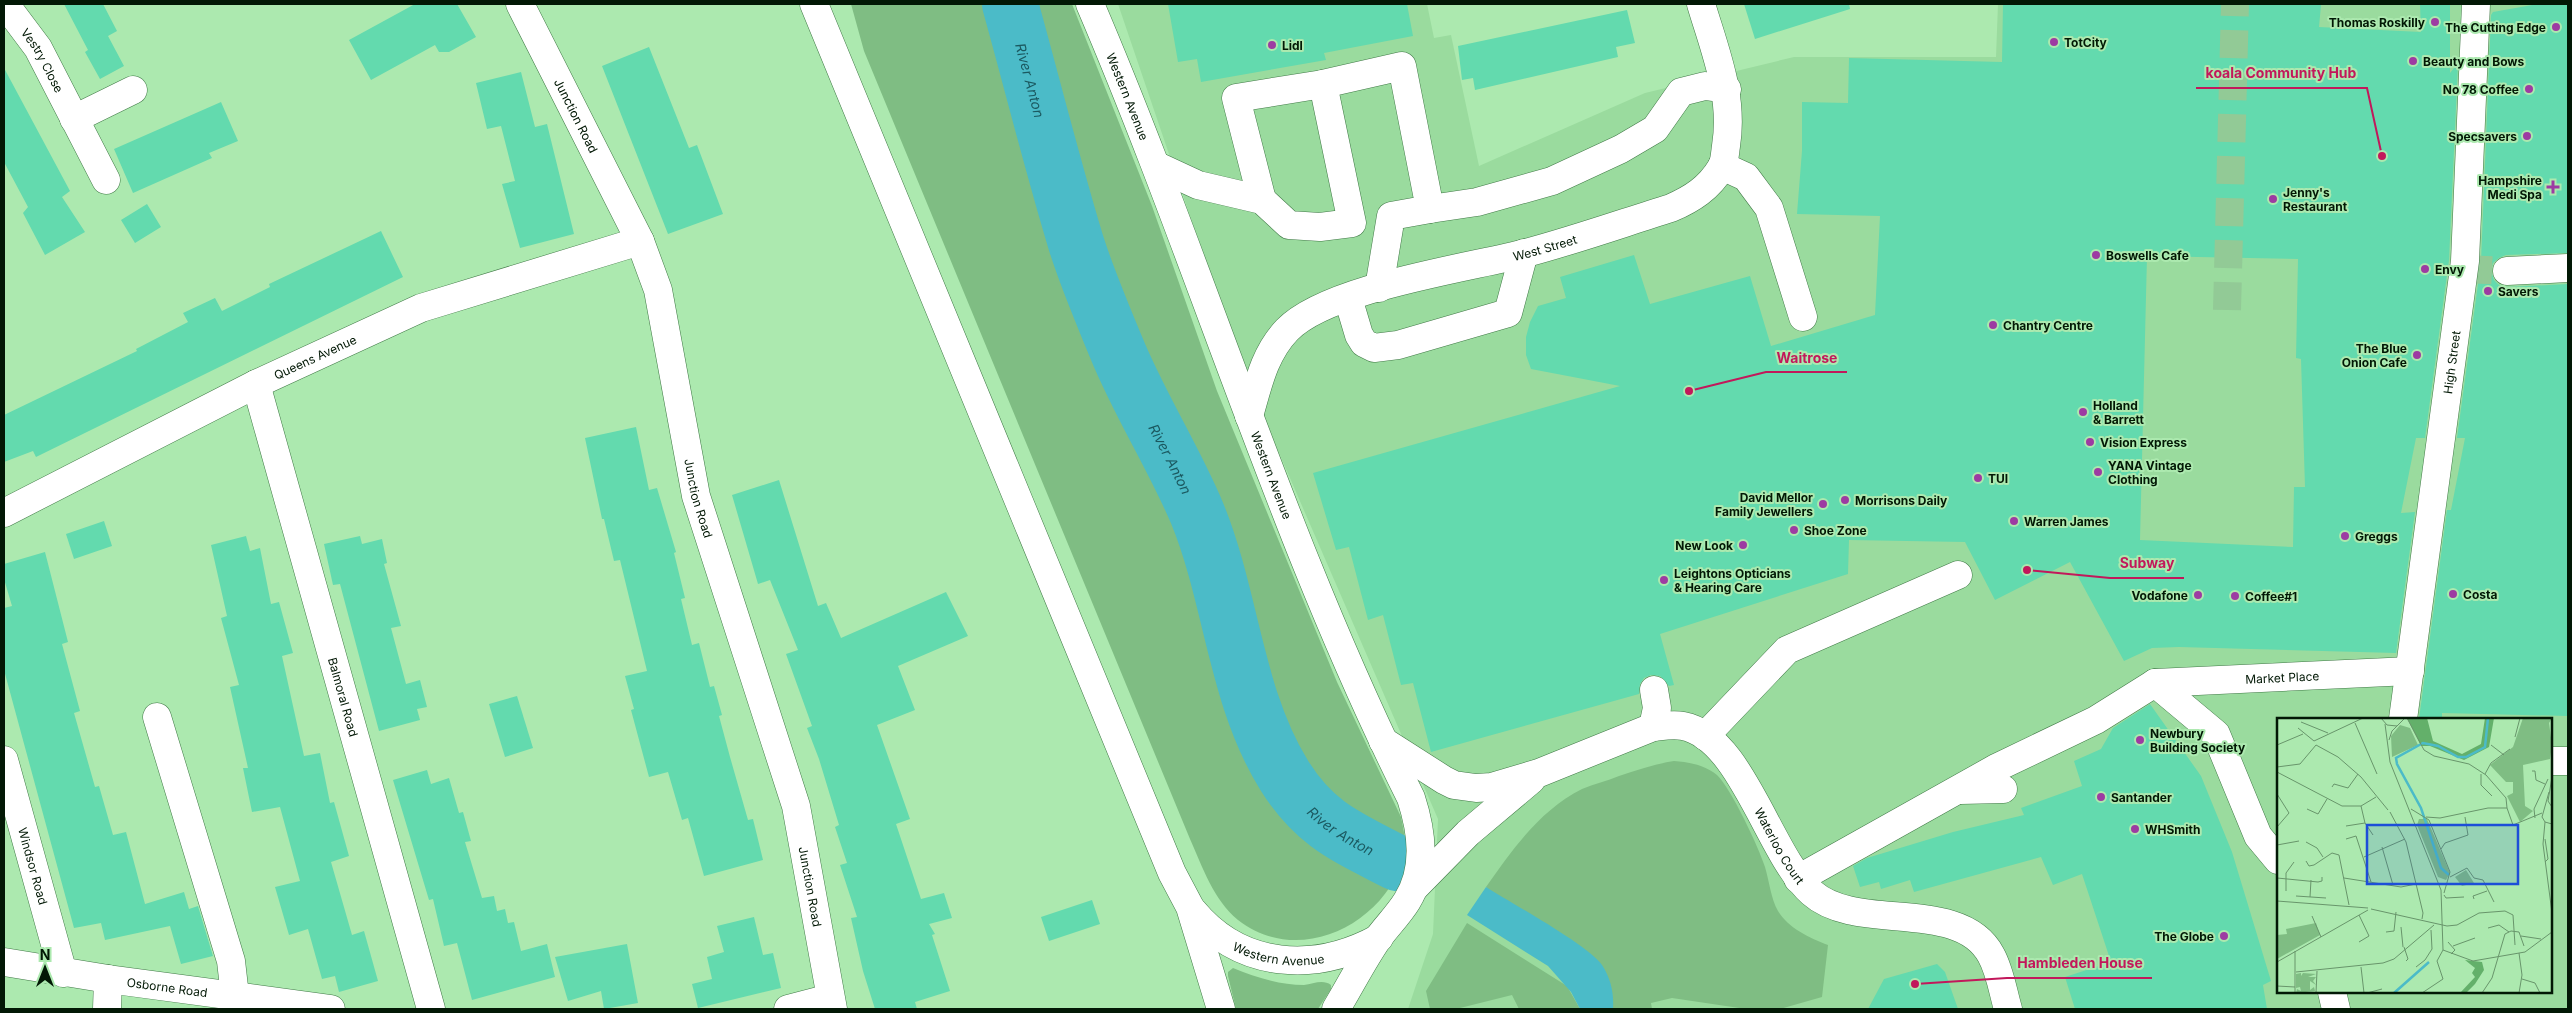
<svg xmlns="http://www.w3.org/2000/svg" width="2572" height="1013" viewBox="0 0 2572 1013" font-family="Inter,sans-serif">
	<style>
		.built { fill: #9adb9e; fill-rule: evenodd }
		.green { fill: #7fbd83 }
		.water { fill: #4bbbc8 }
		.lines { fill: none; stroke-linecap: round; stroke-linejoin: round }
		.river { stroke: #4bbbc8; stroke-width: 56 }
		.building { fill: #63daae; fill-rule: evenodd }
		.minor-tunnel { stroke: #92ca96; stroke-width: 28; stroke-dasharray: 28 14; stroke-linecap: butt }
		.minor-casing { stroke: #417a47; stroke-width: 29 }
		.major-casing { stroke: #417a47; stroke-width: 29 }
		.minor { stroke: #fff; stroke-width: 28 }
		.major { stroke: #fff; stroke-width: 28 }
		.poi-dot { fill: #9d3ba2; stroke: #ace9af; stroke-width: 2 }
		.labels { text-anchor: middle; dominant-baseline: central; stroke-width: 4; stroke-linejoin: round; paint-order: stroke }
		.poi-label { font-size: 12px; font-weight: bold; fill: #021805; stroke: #ace9af; text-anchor: start }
		.street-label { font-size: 12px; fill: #021805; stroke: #ace9af }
		.water-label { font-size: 14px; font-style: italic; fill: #1b5960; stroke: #ace9af }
		.inset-river { fill: none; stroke: #4bbbc8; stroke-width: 2.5 }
		.inset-road { fill: none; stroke: #68956b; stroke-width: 1 }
		.view { fill: #1d4ed8; fill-opacity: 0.15; stroke: #1d4ed8; stroke-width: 2.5 }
		.inset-edge { fill: none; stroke: #021805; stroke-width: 2.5 }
		.leader { fill: none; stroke: #c2185b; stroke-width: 2 }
		.callout-dot { fill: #c2185b; stroke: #ace9af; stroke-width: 2 }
		.callout-label { font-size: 14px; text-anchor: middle; font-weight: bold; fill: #c2185b; stroke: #ace9af; stroke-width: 4; stroke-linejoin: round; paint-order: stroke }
	</style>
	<rect width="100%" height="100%" fill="#ace9af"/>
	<path class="built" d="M1118,4H1427L1434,38L1451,35L1479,166L1645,93L1794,57H1996L1998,4H2568V1009H1408L1433,934L1438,819L1240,363ZM2278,719H2551V992H2278Z"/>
	<g class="green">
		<path d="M851,4H1072L1152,206L1217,391L1337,682L1401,817C1404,832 1408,848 1402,863C1379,927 1297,966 1238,920C1213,899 1203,868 1190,839L864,51Z"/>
		<path d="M1674,761C1689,762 1705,765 1717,775C1731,788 1759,848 1765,867C1769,880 1771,899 1778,911C1788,928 1810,938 1828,945L1822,997L1780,1009H1746L1672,998L1651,1003L1652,1009H1613V1005L1486,887C1512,850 1540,810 1582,789C1594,784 1607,781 1619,776C1637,770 1655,764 1674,761Z"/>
		<path d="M1467,923L1567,986L1580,1009H1519L1512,995L1456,1009H1430L1426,991Z"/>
		<path d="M1233,968C1255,977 1280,985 1304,985C1313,984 1323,979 1331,985V989L1318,1009H1236L1228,976V972Z"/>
	</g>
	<path class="water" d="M1486,887C1511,903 1588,945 1602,965C1611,979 1614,993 1613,1009H1580L1571,992L1548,966L1467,915Z"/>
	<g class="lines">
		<path class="river" id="s1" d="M1010,4C1032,83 1052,164 1076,243C1087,278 1102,313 1116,347C1139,404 1173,456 1197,513C1232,598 1235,696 1284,775C1315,825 1347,837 1397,863"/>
	</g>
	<g class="building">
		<path d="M64,4H103L117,31L108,36L124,66L100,79L85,52L88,50Z"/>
		<path d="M415,4H457L476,37L449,52H439L435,45L371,80L349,40Z"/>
		<path d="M1168,4H1407L1413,36L1324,53L1326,60L1201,82L1197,59L1178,62Z"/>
		<path d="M1744,4H1849L1850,9L1755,39Z"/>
		<path d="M2003,4L2321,5L2319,27L2421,32L2420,4H2450V73L2458,63L2449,260L2425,438H2416L2401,513L2415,512L2396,653L2179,647L2152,648L2124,661L2070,562L1995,600L1965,542L1849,540L1848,574L1660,634L1674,685L1669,686L1660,676L1651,675L1644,678L1640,684L1639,694L1431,752L1413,683L1401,685L1383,615L1368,620L1349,547L1336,550L1313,473L1620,386L1531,369L1526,355V337L1530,322L1538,306L1566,298L1560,277L1634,255L1650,304L1750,276L1771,346L1875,315L1880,216L1797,214L1802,151V102L1848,103L1849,58L2002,62ZM2147,256L2298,259L2296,358L2301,359L2305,487H2294L2293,547L2140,540Z"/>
		<path d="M2538,4H2568V253L2506,255L2499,258L2493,263L2491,271L2494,280L2499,285L2507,287L2568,284V716L2442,713V719H2419L2447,510H2451L2465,438H2457L2481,262L2491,15L2493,12Z"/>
		<path d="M1627,10L1635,43L1616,47L1618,57L1475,90L1473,78L1462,80L1458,46Z"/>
		<path d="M649,47L689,148L697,145L723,214L668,234L602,66Z"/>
		<path d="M4,68L70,191L62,197L85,232L45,255L23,213L28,207L4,162Z"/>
		<path d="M521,72L535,127L547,124L574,234L520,248L502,184L515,181L501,126L487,129L476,83Z"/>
		<path d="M221,102L238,141L209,153L212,158L133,193L114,149Z"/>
		<path d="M147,204L161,227L135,243L121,220Z"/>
		<path d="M381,231L403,277L36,457L33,451L4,462V415L137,351L136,349L188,322L183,313L215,298L222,311L270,287L269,284Z"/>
		<path d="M636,427L649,490L657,488L676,552L674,553L685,598L681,599L692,645L699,643L710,687L714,686L722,715L719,716L730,757L748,820L753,819L763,860L704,876L688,818L682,820L668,772L649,777L631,710L634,709L625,676L647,671L620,560L614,561L604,519H602L585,438Z"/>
		<path d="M779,480L818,606L826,603L841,638L946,592L968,636L898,666L915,710L877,725L910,819L896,824L921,899L944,893L952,918L929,924L935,934L932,935L950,991L915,1002L917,1009H875L863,971L851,918L857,917L840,865L847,863L835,827L839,825L819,759L807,728L812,726L786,654L798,650L770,580L758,584L732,495Z"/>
		<path d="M104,521L112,546L74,559L66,534Z"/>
		<path d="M246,536L250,551L260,548L271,604L279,602L293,653L282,656L304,756L320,753L330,803L334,802L349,856L331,862L352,935L364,931L378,981L339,992L335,976L322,979L308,929L289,935L275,887L300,881L280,807L252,812L243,768H248L230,687L239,685L221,618L227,616L211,545Z"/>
		<path d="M360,536L362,544L382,539L387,563L384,564L401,626L391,628L406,684L420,680L427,707L417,709L420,720L379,731L340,584L333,585L324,544Z"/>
		<path d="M45,552L68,642L62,644L80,711L74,713L95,787L99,786L113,835L126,832L145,904L184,892L189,909L198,906L213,956L181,964L170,926L105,940L101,923L74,928L4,670V608L12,606L4,579V564Z"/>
		<path d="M517,696L533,748L505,757L489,704Z"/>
		<path d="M2150,704L2201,776L2232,852L2271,981L2263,985L2267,1009H2075L2065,977L2111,962L2082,874L2053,885L2041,857L1914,892L1910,880L1881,889L1879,882L1860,887L1853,866L1867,858L1953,832L2024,815L2021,808L2082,786L2074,761L2101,749L2113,728Z"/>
		<path d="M427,770L431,784L449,778L459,813L463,812L471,841L465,842L482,898L494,896L497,911L505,909L508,923L514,922L521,951L547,944L555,977L472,1000L457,943L444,946L433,899L429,900L393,780Z"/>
		<path d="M1092,900L1100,924L1049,941L1041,917Z"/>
		<path d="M754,917L763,955L773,953L781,988L698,1008L692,984L712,979L707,957L724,952L717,926Z"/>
		<path d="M627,944L638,1003L604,1009L601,991L568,1001L555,957Z"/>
		<path d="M1937,964L1945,972L1958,1009H1868L1884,979Z"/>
	</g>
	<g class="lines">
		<g class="minor-tunnel">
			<path d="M2464,269L2507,271"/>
			<path d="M2227,310L2235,4"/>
		</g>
		<defs>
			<g id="minor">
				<path id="s2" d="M5,4L38,48L106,180"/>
				<path id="s3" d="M520,4L640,241L658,290L696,496L796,806L833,1009"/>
				<path d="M74,119L133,90"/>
				<path d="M1157,166L1198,185L1262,200L1289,225L1320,227L1352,223L1323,84L1402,66L1430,209L1391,216L1379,288"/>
				<path d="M1722,166L1746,177L1769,208L1803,317"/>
				<path d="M1262,200L1236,98L1323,84"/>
				<path d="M1430,209L1477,202L1552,181L1621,149L1655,129L1681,92L1705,86L1727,89"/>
				<path d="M2507,271L2568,268"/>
				<path d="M1348,298L1359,335L1364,343L1374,348L1398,345L1508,313L1524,253"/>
				<path id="s4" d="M256,384L431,1009"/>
				<path id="s5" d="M1249,416C1258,385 1264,354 1287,330C1327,288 1467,268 1526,253C1575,240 1623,223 1671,208C1692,199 1709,188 1721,168C1725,162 1725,152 1726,146C1734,96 1715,51 1701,4"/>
				<path id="s6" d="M4,513L256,384L421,308L640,241"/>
				<path d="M2155,683L2216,734L2258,836L2278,860"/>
				<path d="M157,717L231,961L235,996"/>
				<path id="s7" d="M2403,719L2465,261L2476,4"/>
				<path d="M1653,727L1657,708L1654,690"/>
				<path d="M1705,736L1787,650L1958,575"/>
				<path id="s8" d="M1383,741L1444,780L1454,785L1476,788L1492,787L1539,773L1653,727C1663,726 1673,724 1683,726C1742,737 1769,855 1812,893C1857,933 1960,897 1991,955C2000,971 2003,992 2008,1009"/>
				<path id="s9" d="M4,760L63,973"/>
				<path d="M2551,761H2568"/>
				<path d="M1960,790L2003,789"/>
				<path id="s10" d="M1798,879L1998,767L2096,720L2155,683L2410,671"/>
				<path d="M1415,887L1468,833L1531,780"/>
				<path id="s11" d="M4,962L108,979L331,1009"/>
				<path d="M2332,992L2336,1009"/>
				<path d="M107,1009L108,979"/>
				<path d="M788,1009L830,998"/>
			</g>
			<g id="major">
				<path d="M814,4L1172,873L1190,907L1221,1009"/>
				<path id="s12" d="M1090,4C1202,266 1283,543 1411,798C1422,832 1427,869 1407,901C1399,914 1388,925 1379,937C1363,960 1350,986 1336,1009"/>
				<path id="s13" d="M1193,911C1241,969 1315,973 1379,938"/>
			</g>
		</defs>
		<use href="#minor" class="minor-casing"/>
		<use href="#major" class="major-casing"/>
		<use href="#minor" class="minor"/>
		<use href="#major" class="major"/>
	</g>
	<g class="poi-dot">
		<circle cx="2435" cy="22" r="5"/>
		<circle cx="2556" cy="27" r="5"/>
		<circle cx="2054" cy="42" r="5"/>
		<circle cx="1272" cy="45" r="5"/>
		<circle cx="2413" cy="61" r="5"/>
		<circle cx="2529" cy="89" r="5"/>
		<circle cx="2527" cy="136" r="5"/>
		<path d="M2550.5 179.5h5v5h5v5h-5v5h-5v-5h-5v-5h5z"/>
		<circle cx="2273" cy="199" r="5"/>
		<circle cx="2096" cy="255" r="5"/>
		<circle cx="2425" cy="269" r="5"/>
		<circle cx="2488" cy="291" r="5"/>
		<circle cx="1993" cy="325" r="5"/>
		<circle cx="2417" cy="355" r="5"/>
		<circle cx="2083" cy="412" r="5"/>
		<circle cx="2090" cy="442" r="5"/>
		<circle cx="2098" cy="472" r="5"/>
		<circle cx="1978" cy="478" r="5"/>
		<circle cx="1845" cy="500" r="5"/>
		<circle cx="1823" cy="504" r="5"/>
		<circle cx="2014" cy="521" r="5"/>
		<circle cx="1794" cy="530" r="5"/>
		<circle cx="2345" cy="536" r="5"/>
		<circle cx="1743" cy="545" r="5"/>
		<circle cx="1664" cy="580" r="5"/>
		<circle cx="2453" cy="594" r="5"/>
		<circle cx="2198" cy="595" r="5"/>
		<circle cx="2235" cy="596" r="5"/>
		<circle cx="2140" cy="740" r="5"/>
		<circle cx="2101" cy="797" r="5"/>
		<circle cx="2135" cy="829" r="5"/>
		<circle cx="2224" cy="936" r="5"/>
	</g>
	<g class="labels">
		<g class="poi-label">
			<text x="2425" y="22" text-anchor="end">Thomas Roskilly</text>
			<text x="2546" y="27" text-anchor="end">The Cutting Edge</text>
			<text x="2064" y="42">TotCity</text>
			<text x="1282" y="45">Lidl</text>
			<text x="2423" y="61">Beauty and Bows</text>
			<text x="2519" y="89" text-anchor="end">No 78 Coffee</text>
			<text x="2517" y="136" text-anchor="end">Specsavers</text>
			<text x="2542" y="180" text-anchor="end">Hampshire<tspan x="2542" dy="14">Medi Spa</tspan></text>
			<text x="2283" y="192">Jenny's<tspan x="2283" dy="14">Restaurant</tspan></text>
			<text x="2106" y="255">Boswells Cafe</text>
			<text x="2435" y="269">Envy</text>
			<text x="2498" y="291">Savers</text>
			<text x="2003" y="325">Chantry Centre</text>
			<text x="2407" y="348" text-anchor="end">The Blue<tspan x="2407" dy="14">Onion Cafe</tspan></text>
			<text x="2093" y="405">Holland<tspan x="2093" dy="14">&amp; Barrett</tspan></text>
			<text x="2100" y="442">Vision Express</text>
			<text x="2108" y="465">YANA Vintage<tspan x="2108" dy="14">Clothing</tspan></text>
			<text x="1988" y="478">TUI</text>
			<text x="1813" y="497" text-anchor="end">David Mellor<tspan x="1813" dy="14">Family Jewellers</tspan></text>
			<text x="1855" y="500">Morrisons Daily</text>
			<text x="2024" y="521">Warren James</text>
			<text x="1804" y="530">Shoe Zone</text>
			<text x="2355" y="536">Greggs</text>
			<text x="1733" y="545" text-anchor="end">New Look</text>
			<text x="1674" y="573">Leightons Opticians<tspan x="1674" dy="14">&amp; Hearing Care</tspan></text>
			<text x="2463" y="594">Costa</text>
			<text x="2188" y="595" text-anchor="end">Vodafone</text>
			<text x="2245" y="596">Coffee#1</text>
			<text x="2150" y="733">Newbury<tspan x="2150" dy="14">Building Society</tspan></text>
			<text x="2111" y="797">Santander</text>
			<text x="2145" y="829">WHSmith</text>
			<text x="2214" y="936" text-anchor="end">The Globe</text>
		</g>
		<g class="street-label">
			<text stroke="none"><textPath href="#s2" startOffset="68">Vestry Close</textPath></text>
			<text stroke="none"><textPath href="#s12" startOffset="100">Western Avenue</textPath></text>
			<text stroke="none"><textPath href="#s3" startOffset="125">Junction Road</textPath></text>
			<text stroke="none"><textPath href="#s5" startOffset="368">West Street</textPath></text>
			<text stroke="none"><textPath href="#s6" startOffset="348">Queens Avenue</textPath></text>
			<text stroke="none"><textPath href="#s7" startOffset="360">High Street</textPath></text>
			<text stroke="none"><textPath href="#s12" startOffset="505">Western Avenue</textPath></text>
			<text stroke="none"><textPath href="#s3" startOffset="530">Junction Road</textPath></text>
			<text stroke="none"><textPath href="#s10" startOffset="535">Market Place</textPath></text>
			<text stroke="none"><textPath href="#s4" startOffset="325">Balmoral Road</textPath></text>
			<text stroke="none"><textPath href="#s8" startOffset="482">Waterloo Court</textPath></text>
			<text stroke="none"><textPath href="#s9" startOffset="110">Windsor Road</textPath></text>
			<text stroke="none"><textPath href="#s3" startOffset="935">Junction Road</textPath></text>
			<text stroke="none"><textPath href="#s13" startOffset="100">Western Avenue</textPath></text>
			<text stroke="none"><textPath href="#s11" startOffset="165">Osborne Road</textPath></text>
		</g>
		<g class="water-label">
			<text stroke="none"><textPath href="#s1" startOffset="79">River Anton</textPath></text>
			<text stroke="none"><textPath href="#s1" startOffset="484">River Anton</textPath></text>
			<text stroke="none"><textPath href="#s1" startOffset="902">River Anton</textPath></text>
		</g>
	</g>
	<g transform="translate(2277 718)">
		<rect width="275" height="275" fill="#ace9af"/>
		<path d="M246,0H275L272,5L275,27L273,41L246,47L248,88L256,93L243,104L230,78L236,75V64H229L213,47L236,29ZM123,7L133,10L141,27L115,39L114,18ZM142,101H150L173,155L169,162L161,159L140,107ZM189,152L197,165L185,168L178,159ZM39,205L43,217L0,241V217L10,216L9,211ZM24,255V258L26,255L39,256L31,259H39L36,263L39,267L33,263V272L37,269L38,273L19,275L20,271L24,273L23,269L19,270V256Z" fill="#7fbd83"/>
		<path d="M130,0H150L156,23L185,36L204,26L208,0H217L212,29L187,42L153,28H144ZM188,242L205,244L207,252L198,266L189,275H183L198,259L195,255L198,250Z" fill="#63b06a"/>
		<path class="inset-river" d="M172,157L164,150L144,90L120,46L119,40L146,25L161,28L181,39H189L208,29L211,0M117,275L152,244"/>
		<path class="inset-road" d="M104,0L110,7L120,8M130,0L147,32L157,38L192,46L209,57L229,80L230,90M24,4L51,15M78,5L100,56M108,6L113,44L164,172L166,232L196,243L248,234M21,10L37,23L86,0M238,19L243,0M112,22L115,13L128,0M0,27L26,16M39,27L61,39L84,59L111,92M214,27L227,37M0,49L23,46L39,27M255,53H258L259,62L268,66M0,54L65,88H84L99,79M204,56V67L215,78M208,56L214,45L233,31M275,59L271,83L275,89M55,69L57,66L71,70L81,56M272,74L265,99L268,104L275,106M0,76L12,95L0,109M84,88L88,105L96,117M230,90L236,107L265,95M30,91L41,96L50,81M134,91L152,102L173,154L167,175M113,94L129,124L146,195L145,201M149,99L163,100L211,90H230M258,100L257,91L271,61M268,104L266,126L275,195M69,108L88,105M69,121L79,118L94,164M268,121L271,141L268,144M29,124L40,130L46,139M0,127L22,123M105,129L116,167M164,131L168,125L191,117L188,99M87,139L128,121M29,143L32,148L37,147L55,135L62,137L72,187M173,159L190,150L197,160L206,162L217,184M0,160L41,164L45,163V159M67,160L124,169L139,166M9,173V155L17,144M167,177L169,180L187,179M19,178L49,180M33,179L34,162M197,181L196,178L210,173M0,183L91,190M94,191L170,208M82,197L92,218L82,224M35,198L44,219M170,208L180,207L202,195L228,193L236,197L238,227M124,209L126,229M211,210L222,207L232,214M109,214L117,213L119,194M244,218L264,221M171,224L178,232L174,236M176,228L198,220M127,229L131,241L129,243M18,233V275M248,234L275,214M0,244L91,192M84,249L87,275M139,249L148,242L155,231L154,212M19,254L106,245L117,241L157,207M245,261L258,265L263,275M0,268L18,269M39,275L40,253M90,275L105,271M145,275L166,261L160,243L166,232M205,275L215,260L228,216L234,213L242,214L247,228M242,275L245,257L242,235"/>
		<path class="view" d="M90,107H241V166H90Z"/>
		<rect width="275" height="275" class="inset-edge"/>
	</g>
	<path class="leader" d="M2382 156L2367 88H2196M1689 391L1766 372H1847M2027 570L2110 578H2184M1915 984L2007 978H2152"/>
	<g class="callout-dot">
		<circle cx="2382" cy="156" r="5"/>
		<circle cx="1689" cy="391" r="5"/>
		<circle cx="2027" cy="570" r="5"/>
		<circle cx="1915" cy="984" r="5"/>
	</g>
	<g class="callout-label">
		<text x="2281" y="78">koala Community Hub</text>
		<text x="1807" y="363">Waitrose</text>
		<text x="2147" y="568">Subway</text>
		<text x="2080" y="968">Hambleden House</text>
	</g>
	<rect width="2572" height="1013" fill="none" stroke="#021805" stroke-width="10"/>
	<g transform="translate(45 968)" stroke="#ace9af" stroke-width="4" paint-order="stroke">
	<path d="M0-4L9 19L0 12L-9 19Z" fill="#021805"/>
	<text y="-8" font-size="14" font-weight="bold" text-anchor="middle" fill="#021805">N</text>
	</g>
</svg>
